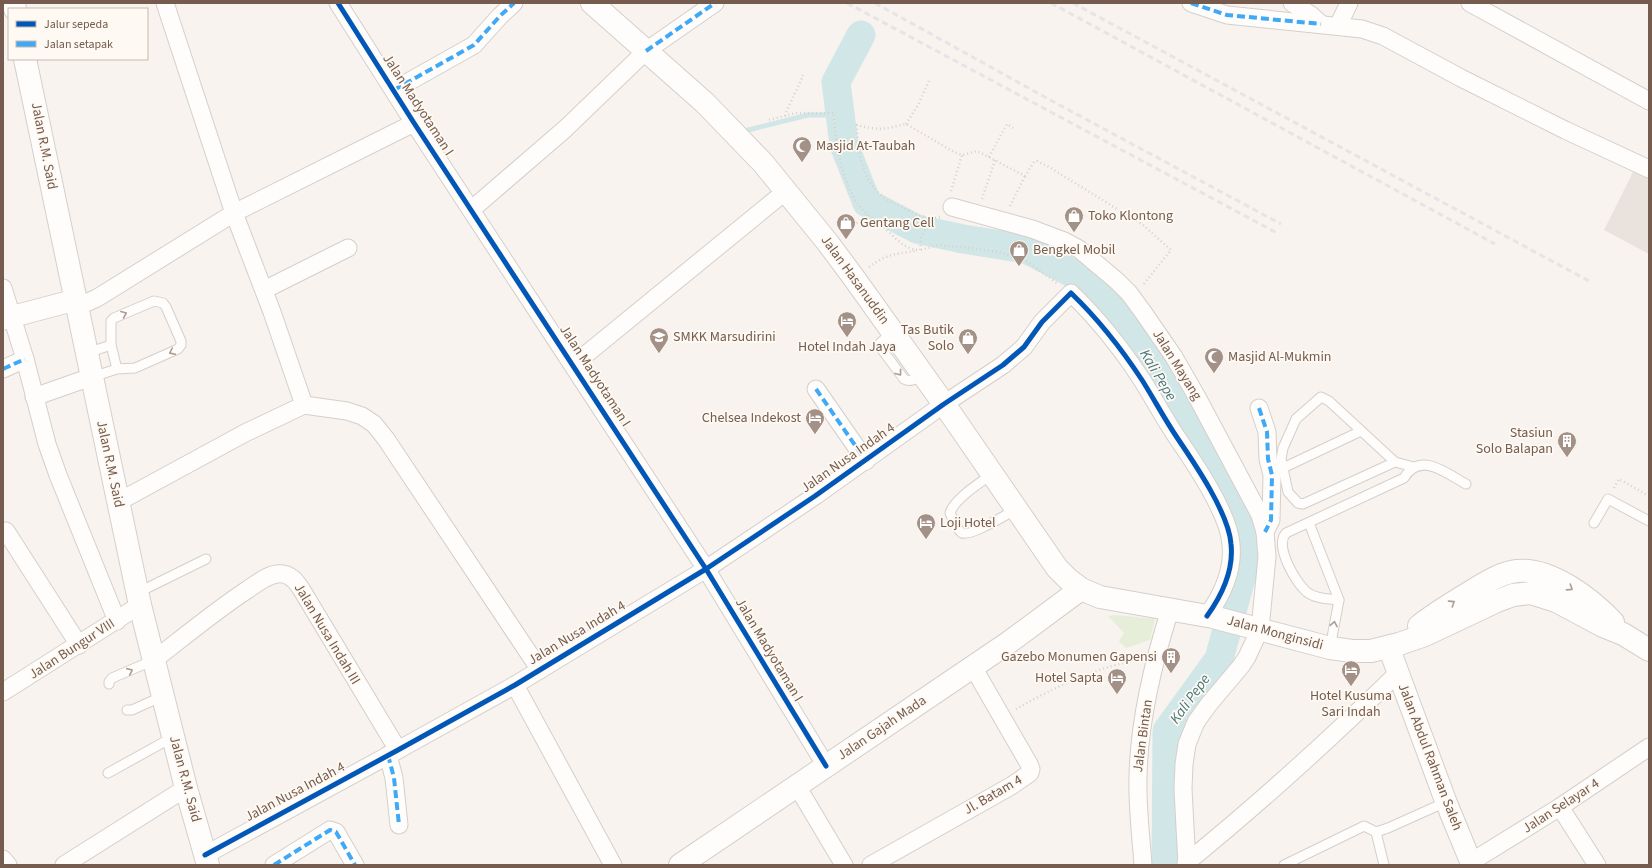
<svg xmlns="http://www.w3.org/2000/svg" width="1652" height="868" viewBox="0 0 1652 868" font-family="'Source Sans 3',sans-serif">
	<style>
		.industrial { fill: #eae2dd }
		.green { fill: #e6eeda }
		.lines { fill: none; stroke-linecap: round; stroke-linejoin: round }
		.stream { stroke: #d1e6e7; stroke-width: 5 }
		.river { stroke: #d1e6e7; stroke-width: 29 }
		.service-casing { stroke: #d5cfc9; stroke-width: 11 }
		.minor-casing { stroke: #d5cfc9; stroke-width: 19 }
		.tertiary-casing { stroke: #d5cfc9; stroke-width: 23 }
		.secondary-casing { stroke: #d6cfc9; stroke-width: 24 }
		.path { stroke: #d8d1cd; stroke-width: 2.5; stroke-dasharray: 1 3; stroke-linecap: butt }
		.service { stroke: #fefdfc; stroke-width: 9 }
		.minor { stroke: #fefdfc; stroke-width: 17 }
		.tertiary { stroke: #fefdfc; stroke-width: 21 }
		.secondary { stroke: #fefdfc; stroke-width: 22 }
		.rail { stroke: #e5e4e6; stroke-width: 3; stroke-dasharray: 6 4; stroke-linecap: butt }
		.quiet { stroke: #3fa9f5; stroke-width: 4; stroke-dasharray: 8 4; stroke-linecap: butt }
		.cycleway-casing { stroke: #fef9f2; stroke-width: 8 }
		.cycleway { stroke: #0057b8; stroke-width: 5 }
		.oneway { stroke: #ac9c94 }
		.labels { text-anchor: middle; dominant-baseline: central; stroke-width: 3.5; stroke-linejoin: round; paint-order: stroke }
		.street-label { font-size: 14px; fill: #755c4f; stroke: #fef9f2 }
		.poi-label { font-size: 14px; fill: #755c4f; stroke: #fef9f2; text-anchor: start }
		.water-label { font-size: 15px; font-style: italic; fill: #47787f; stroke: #fef9f2 }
	</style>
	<rect width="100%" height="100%" fill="#f8f3ee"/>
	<path class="industrial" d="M1635,168L1649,174V254L1604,230Z"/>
	<path class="green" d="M1117,615L1155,619L1150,640L1126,648L1119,641L1124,633L1108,616Z"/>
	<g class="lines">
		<path class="stream" d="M748,130L808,115H840"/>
		<path class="river" d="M861,35L836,82L844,145L867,203L917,229L963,239L1026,249L1095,285L1151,360L1248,539L1243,571L1219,659L1167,731L1166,865"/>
		<defs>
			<g id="service">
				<path d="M892,332L880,343V347L904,379C911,383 917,378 923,375"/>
				<path d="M87,353L111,345"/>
				<path d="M92,377L117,369L135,368L178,349L181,345V341L166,307L163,303L154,301L114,318L111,321V345L117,369"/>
				<path d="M1395,462L1303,504L1298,503L1288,492L1281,459L1283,448L1296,419L1321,397L1329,401L1395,462L1414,467"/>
				<path d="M1283,468L1361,431"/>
				<path d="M992,474C980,483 954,499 950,513C953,519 956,529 962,533C970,537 1007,514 1017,509"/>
				<path d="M1309,523L1339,600L1330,648"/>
				<path d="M1594,523L1608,499L1649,521"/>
				<path d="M137,593L206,559"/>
				<path d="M1339,600C1329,599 1317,599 1308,593C1296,584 1274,546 1286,533L1404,478C1420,451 1446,473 1466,484"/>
				<path d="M109,684V682L112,678L154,660"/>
				<path d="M127,710H132L163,696"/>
				<path d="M108,773L173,737"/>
				<path d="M1376,832L1384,865"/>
				<path d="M1284,865L1360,828L1364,826L1376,832L1388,828L1446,802"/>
			</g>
			<g id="minor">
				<path d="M165,3L234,213L272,312L304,405"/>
				<path d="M338,3L414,123L706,569L826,766"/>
				<path d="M1191,3L1227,15L1362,29L1383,36L1461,78L1565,130L1649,169"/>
				<path d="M1292,3L1311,15L1321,24"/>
				<path d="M1470,3L1649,101"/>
				<path d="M1338,26L1349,3"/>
				<path d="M394,90L474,45L500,16L514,3"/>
				<path d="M952,207L1032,229L1064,241L1079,249L1117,281L1129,293L1143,312L1174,357L1197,397L1260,515L1265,532L1267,557L1260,629L1247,657L1241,666L1209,704L1196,722L1187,744L1184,764L1183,789L1187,865"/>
				<path d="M471,210L565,129L646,51L715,3"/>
				<path d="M3,288L25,359L47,444L58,475L117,621"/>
				<path d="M264,290L348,248"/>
				<path d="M77,307L97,298L234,213L414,123"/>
				<path d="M573,365L786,191"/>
				<path d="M3,369L25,359"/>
				<path d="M816,389L866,461"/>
				<path d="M34,397L91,377"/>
				<path d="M1259,408L1267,432L1268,459L1272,475L1271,520L1265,532"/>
				<path d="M118,502L245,433L304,405L347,411L362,416L374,424L386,439L540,670"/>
				<path d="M6,531L79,645"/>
				<path d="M154,660C185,636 215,611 247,590C256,584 267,575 277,574C290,572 297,582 303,592L398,750"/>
				<path d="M515,685L613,865"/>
				<path d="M3,692L140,605"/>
				<path d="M388,755L394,778L399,825"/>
				<path d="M797,786L844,865"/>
				<path d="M1560,807L1597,865"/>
				<path d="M205,855L398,750L515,685L706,569L815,496L944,404L1003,365L1024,347L1042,322L1071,293C1098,319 1121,348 1142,380C1154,399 1165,420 1178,439C1195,464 1229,514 1231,544C1234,571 1222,595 1207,616"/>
				<path d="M3,859L8,865"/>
				<path d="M1471,862L1560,807L1649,747"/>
				<path d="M1186,863C1260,803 1330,739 1398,673"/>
				<path d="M64,865L186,788"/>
				<path d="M274,865L330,830L336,832L355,865"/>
				<path d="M871,865L1011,786L1030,773L1031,769L1029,764L973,667"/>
				<path d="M1143,865C1141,836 1137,806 1138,777C1139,721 1153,663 1170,610"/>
			</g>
			<g id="tertiary">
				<path d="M3,319L75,300"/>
				<path d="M1389,648L1446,802L1472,865"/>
			</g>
			<g id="secondary">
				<path d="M14,3L15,9"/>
				<path d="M592,3L705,103L763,163L828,243L854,278L944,404L1057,568L1068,579L1081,589L1100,597L1213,617L1330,648L1352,651H1371L1399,644L1425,635L1497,601L1513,595L1531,593L1556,601L1603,626L1623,634L1649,650"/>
				<path d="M25,59L140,605L186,788L208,865"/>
				<path d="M1419,626C1434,614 1451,604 1467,594C1482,585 1499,573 1517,571C1550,567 1591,599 1613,622"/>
				<path d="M680,865L1008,643L1081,589"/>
			</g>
		</defs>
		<use href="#service" class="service-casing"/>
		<use href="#minor" class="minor-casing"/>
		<use href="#tertiary" class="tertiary-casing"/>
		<use href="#secondary" class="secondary-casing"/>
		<g class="path">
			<path d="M785,116C790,101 798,89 803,75"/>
			<path d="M769,120L796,113H834C835,143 841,178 858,204C865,214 878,222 887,230C897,240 906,250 920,250L921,237L932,219"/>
			<path d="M906,124L918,105L929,81"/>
			<path d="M989,157L1007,124L1013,128"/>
			<path d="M951,191L962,155"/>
			<path d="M982,199L995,160"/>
			<path d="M1010,206L1025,176"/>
			<path d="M940,217C926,220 913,214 902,207C896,204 890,202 885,198C861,181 858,152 857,125C879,131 885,129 906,124L954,152L962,155L977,151L1025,176L1034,162L1037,161L1049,167L1143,225L1171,250L1143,285"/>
			<path d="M844,233L868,214"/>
			<path d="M921,250L938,245L961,247L999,252L1028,262L1058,284"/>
			<path d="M869,267C887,254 894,254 916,251"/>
			<path d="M1614,488L1619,479L1649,496"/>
			<path d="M1016,709C1053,688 1096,667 1139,660"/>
		</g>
		<use href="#service" class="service"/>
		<use href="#minor" class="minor"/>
		<use href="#tertiary" class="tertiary"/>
		<use href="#secondary" class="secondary"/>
		<g class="rail">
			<path d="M847,3L1277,233"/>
			<path d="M875,3L1052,101L1281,224"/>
			<path d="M1051,3L1495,244"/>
			<path d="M1073,3L1589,281"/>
		</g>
		<g class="quiet">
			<path d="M1191,3L1227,15L1321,24"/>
			<path d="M646,51L715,3"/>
			<path d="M394,90L474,45L500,16L514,3"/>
			<path d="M3,369L25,359"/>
			<path d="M816,389L866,461"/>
			<path d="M1259,408L1267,432L1268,459L1272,475L1271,520L1265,532"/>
			<path d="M388,755L394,778L399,825"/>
			<path d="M274,865L330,830L336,832L355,865"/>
		</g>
		<defs>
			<g id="cycleway">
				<path d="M338,3L414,123L706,569L826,766"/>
				<path d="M205,855L398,750L515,685L706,569L815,496L944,404L1003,365L1024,347L1042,322L1071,293C1098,319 1121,348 1142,380C1154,399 1165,420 1178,439C1195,464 1229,514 1231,544C1234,571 1222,595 1207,616"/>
			</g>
		</defs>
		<use href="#cycleway" class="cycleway-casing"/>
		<use href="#cycleway" class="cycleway"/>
	</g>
	<defs><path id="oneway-chevron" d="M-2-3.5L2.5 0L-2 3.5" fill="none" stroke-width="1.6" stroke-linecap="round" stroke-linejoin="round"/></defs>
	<g class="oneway">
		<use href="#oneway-chevron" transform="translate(124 314) rotate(-23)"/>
		<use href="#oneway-chevron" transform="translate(172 352) rotate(154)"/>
		<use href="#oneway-chevron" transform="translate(899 373) rotate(53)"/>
		<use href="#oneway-chevron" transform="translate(1570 588) rotate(33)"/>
		<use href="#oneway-chevron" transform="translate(1452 603) rotate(-33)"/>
		<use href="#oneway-chevron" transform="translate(1334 624) rotate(-79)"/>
		<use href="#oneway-chevron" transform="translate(130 671) rotate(-24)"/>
	</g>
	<defs>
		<symbol id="mosque-pin" viewBox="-11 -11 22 30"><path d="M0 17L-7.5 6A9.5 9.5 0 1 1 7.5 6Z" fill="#a39187" stroke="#fef9f2"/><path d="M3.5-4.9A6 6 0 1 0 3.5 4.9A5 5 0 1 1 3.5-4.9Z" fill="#fff"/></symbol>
		<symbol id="shop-pin" viewBox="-11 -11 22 30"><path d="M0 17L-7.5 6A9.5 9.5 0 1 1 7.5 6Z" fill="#a39187" stroke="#fef9f2"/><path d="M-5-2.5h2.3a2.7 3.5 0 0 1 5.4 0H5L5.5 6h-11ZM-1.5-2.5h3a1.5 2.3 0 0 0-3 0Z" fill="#fff"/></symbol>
		<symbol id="hotel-pin" viewBox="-11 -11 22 30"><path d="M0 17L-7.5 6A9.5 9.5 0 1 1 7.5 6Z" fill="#a39187" stroke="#fef9f2"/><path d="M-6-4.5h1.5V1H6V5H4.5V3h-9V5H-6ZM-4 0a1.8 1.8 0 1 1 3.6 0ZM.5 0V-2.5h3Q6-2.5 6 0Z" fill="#fff"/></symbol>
		<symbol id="school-pin" viewBox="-11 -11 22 30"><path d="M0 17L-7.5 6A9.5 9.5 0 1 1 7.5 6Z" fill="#a39187" stroke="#fef9f2"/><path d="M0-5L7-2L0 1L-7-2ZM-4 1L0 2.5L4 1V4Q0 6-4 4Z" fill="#fff"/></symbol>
		<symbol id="building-pin" viewBox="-11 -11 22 30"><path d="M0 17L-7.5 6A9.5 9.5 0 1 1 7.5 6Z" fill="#a39187" stroke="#fef9f2"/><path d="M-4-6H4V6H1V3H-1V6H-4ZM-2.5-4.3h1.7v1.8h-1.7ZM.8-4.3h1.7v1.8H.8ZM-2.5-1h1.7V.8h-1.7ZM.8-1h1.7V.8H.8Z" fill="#fff"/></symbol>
	</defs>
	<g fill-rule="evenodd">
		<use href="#mosque-pin" x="791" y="135" width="22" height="30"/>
		<use href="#shop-pin" x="1063" y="205" width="22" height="30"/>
		<use href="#shop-pin" x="835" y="212" width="22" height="30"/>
		<use href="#shop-pin" x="1008" y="239" width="22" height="30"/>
		<use href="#hotel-pin" x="836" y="310" width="22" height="30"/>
		<use href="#school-pin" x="648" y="326" width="22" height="30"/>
		<use href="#shop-pin" x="957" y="327" width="22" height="30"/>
		<use href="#mosque-pin" x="1203" y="346" width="22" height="30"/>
		<use href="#hotel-pin" x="804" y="407" width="22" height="30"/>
		<use href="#building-pin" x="1556" y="430" width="22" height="30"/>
		<use href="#hotel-pin" x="915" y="512" width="22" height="30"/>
		<use href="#building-pin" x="1160" y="646" width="22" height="30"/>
		<use href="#hotel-pin" x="1340" y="659" width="22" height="30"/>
		<use href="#hotel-pin" x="1106" y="667" width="22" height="30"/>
	</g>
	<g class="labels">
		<g class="street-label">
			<text transform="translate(418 105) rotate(57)">Jalan Madyotaman I</text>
			<text transform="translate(44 146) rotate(79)">Jalan R.M. Said</text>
			<text transform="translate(855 280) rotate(54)">Jalan Hasanuddin</text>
			<text transform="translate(1177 365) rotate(58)">Jalan Mayang</text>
			<text transform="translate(595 376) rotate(57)">Jalan Madyotaman I</text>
			<text transform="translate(848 458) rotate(-35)">Jalan Nusa Indah 4</text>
			<text transform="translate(110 464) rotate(78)">Jalan R.M. Said</text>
			<text transform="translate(577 633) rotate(-31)">Jalan Nusa Indah 4</text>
			<text transform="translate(1275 633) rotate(15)">Jalan Monginsidi</text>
			<text transform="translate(327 634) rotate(59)">Jalan Nusa Indah III</text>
			<text transform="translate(72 649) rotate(-33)">Jalan Bungur VIII</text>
			<text transform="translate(769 650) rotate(59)">Jalan Madyotaman I</text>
			<text transform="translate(882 728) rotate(-34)">Jalan Gajah Mada</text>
			<text transform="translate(1143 736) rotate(-82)">Jalan Bintan</text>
			<text transform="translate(1430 757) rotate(69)">Jalan Abdul Rahman Saleh</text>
			<text transform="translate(185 779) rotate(75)">Jalan R.M. Said</text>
			<text transform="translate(295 792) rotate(-28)">Jalan Nusa Indah 4</text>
			<text transform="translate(993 795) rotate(-30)">Jl. Batam 4</text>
			<text transform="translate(1561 806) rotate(-33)">Jalan Selayar 4</text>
		</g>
		<g class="poi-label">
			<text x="816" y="146">Masjid At-Taubah</text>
			<text x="1088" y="216">Toko Klontong</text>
			<text x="860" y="223">Gentang Cell</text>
			<text x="1033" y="250">Bengkel Mobil</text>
			<text x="954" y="330" text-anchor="end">Tas Butik<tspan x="954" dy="16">Solo</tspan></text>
			<text x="673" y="337">SMKK Marsudirini</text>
			<text x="847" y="347" text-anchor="middle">Hotel Indah Jaya</text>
			<text x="1228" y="357">Masjid Al-Mukmin</text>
			<text x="801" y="418" text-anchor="end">Chelsea Indekost</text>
			<text x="1553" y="433" text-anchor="end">Stasiun<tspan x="1553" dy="16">Solo Balapan</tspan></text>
			<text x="940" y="523">Loji Hotel</text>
			<text x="1157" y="657" text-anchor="end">Gazebo Monumen Gapensi</text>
			<text x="1103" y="678" text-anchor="end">Hotel Sapta</text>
			<text x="1351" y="696" text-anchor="middle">Hotel Kusuma<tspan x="1351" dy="16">Sari Indah</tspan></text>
		</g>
		<g class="water-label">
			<text transform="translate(1158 375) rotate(59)">Kali Pepe</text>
			<text transform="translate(1190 699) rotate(-54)">Kali Pepe</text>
		</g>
	</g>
	<rect width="1652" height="868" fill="none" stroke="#755c4f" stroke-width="8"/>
	<rect x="8" y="8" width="140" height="52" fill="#fef9f2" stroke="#c7bab1"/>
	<rect x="16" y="21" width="20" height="6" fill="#0057b8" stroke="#c7bab1"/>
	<text x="44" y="28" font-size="12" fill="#755c4f">Jalur sepeda</text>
	<rect x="16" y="41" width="20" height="6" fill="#3fa9f5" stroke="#c7bab1"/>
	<text x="44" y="48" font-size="12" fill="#755c4f">Jalan setapak</text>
</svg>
